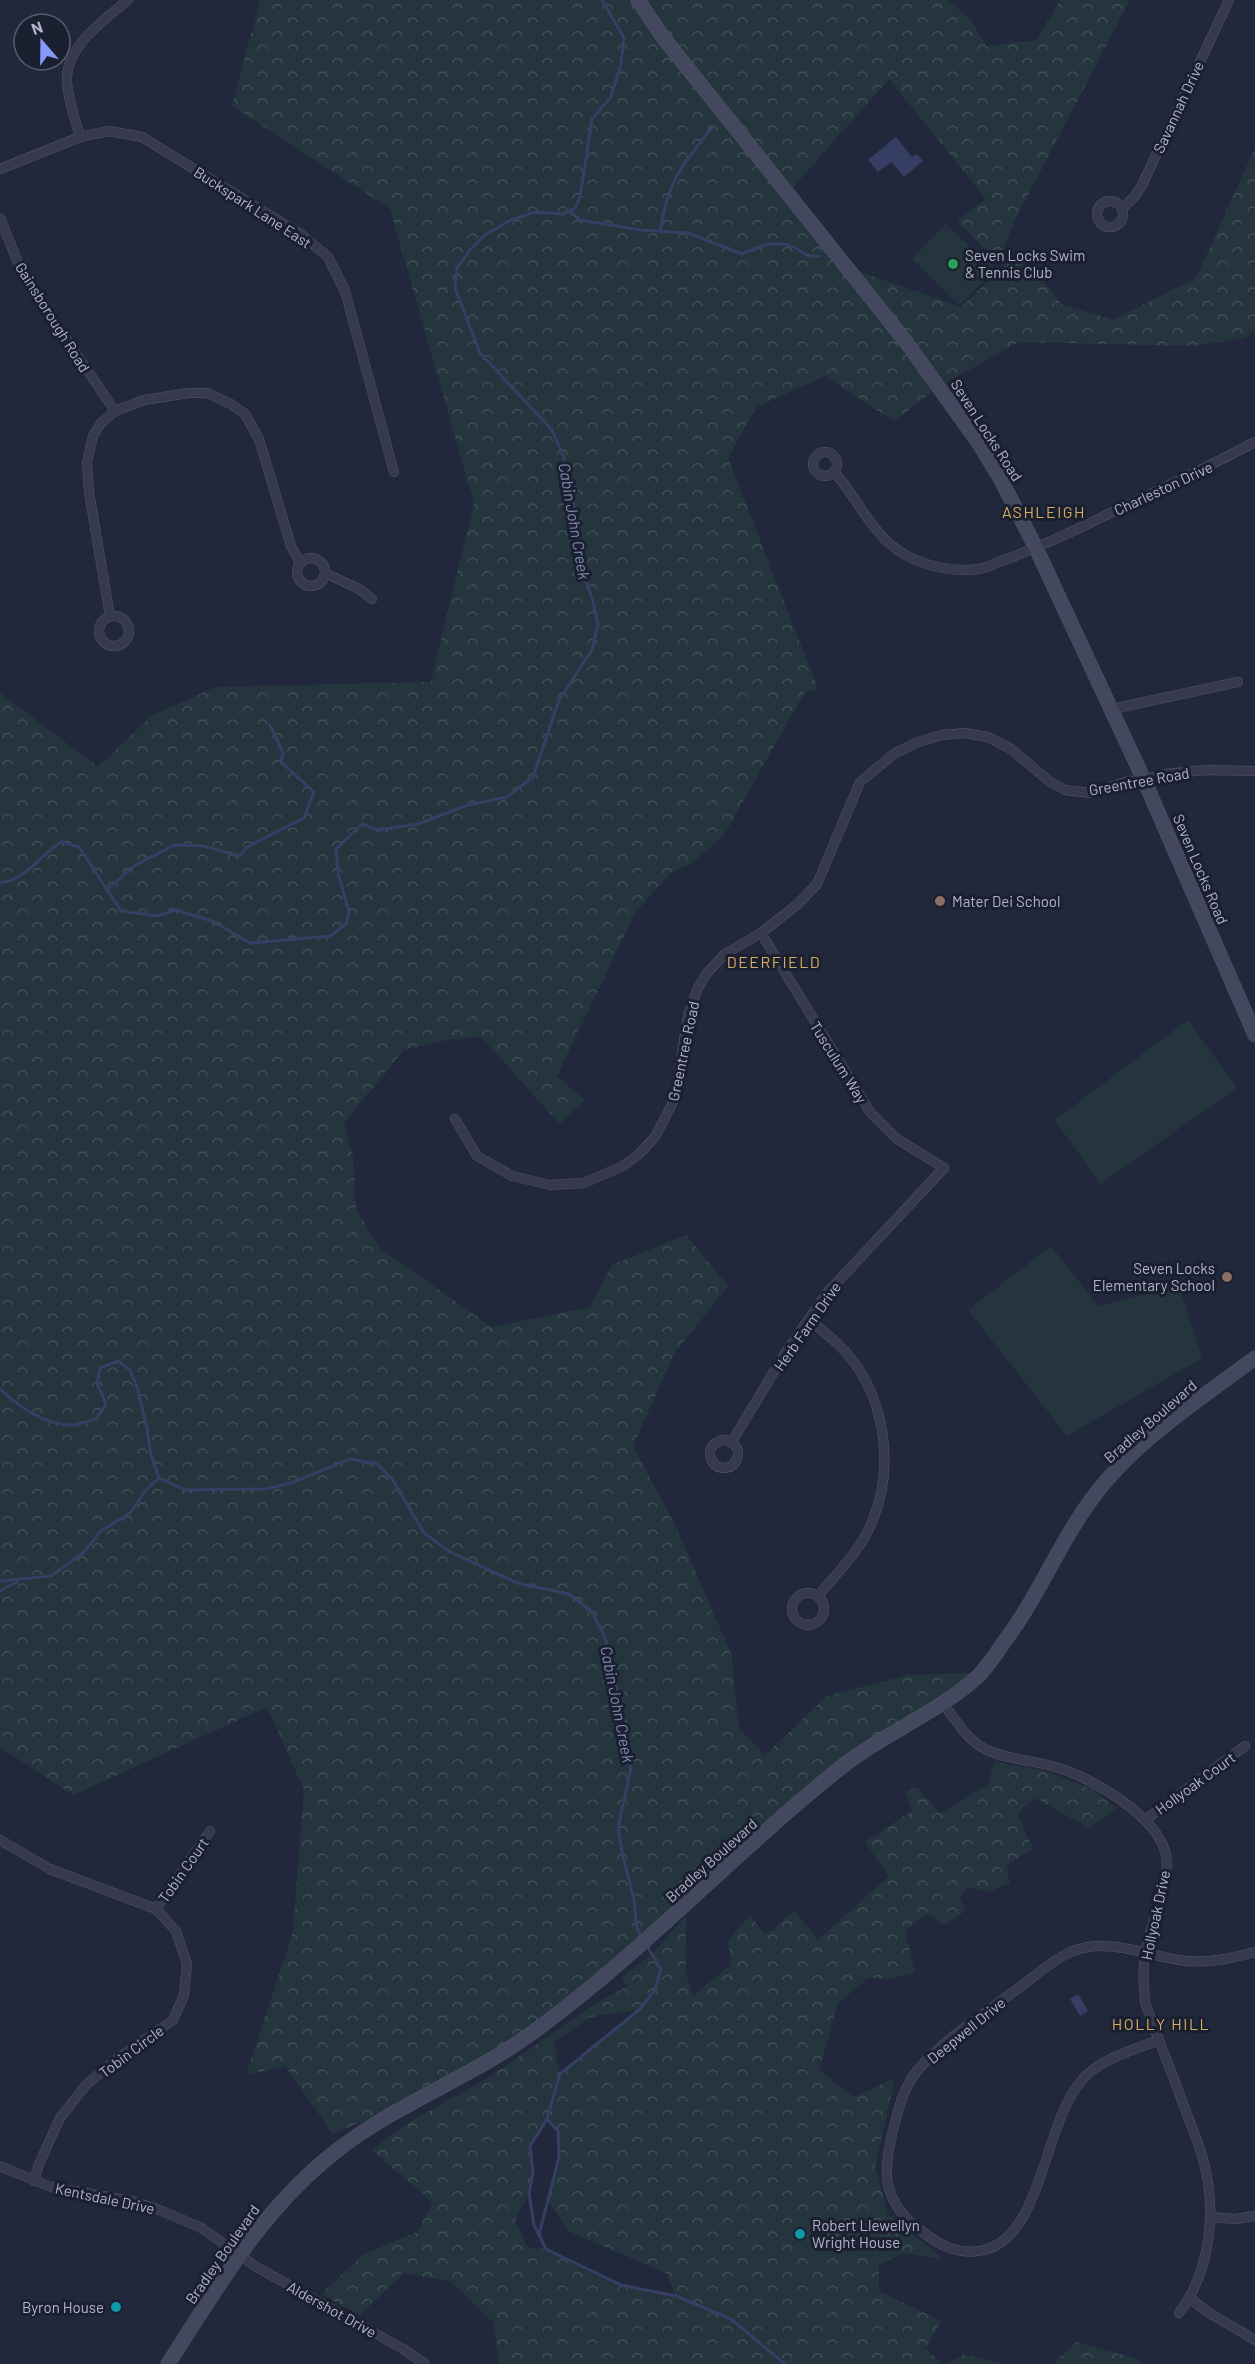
<svg xmlns="http://www.w3.org/2000/svg" width="1255" height="2364" viewBox="0 0 1255 2364" font-family="Barlow,sans-serif">
	<style>
		.forest { fill: url(#forest-crowns); fill-rule: evenodd }
		.pitch { fill: #24353d }
		.water { fill: #363f63 }
		.lines { fill: none; stroke-linecap: round; stroke-linejoin: round }
		.stream { stroke: #363f63; stroke-width: 3 }
		.minor-casing { stroke: #515567; stroke-width: 10 }
		.secondary-casing { stroke: #515567; stroke-width: 15 }
		.minor { stroke: #363a4c; stroke-width: 9 }
		.secondary { stroke: #44485f; stroke-width: 14 }
		.leisure-dot { fill: #2e9e5b; stroke: #1b2031; stroke-width: 2 }
		.education-dot { fill: #8d6e63; stroke: #1b2031; stroke-width: 2 }
		.culture-dot { fill: #0f9aa8; stroke: #1b2031; stroke-width: 2 }
		.labels { text-anchor: middle; dominant-baseline: central; stroke-width: 6; stroke-linejoin: round; paint-order: stroke }
		.street-label { font-size: 15px; fill: #b2b5c8; stroke: #1b2031 }
		.poi-label { font-size: 15px; fill: #b2b5c8; stroke: #1b2031; text-anchor: start }
		.neighbourhood-label { font-size: 16px; letter-spacing: 1.5px; fill: #d5ad5f; stroke: #1b2031 }
		.water-label { font-size: 16px; font-style: italic; fill: #808bb4; stroke: #1b2031 }
	</style>
	<defs>
		<pattern id="forest-crowns" width="20" height="18" patternUnits="userSpaceOnUse" patternTransform="scale(1.5)"><rect width="20" height="18" fill="#24353d"/><path d="M2 6a3 3 0 1 1 6 0M12 15a3 3 0 1 1 6 0" fill="none" stroke="#415058"/></pattern>
	</defs>
	<rect width="100%" height="100%" fill="#22283c"/>
	<g class="forest">
		<path d="M260,0H948L970,19L987,46L1037,40L1060,0H1130L1016,218L997,262L957,221L986,199L889,79L788,193L846,267L961,307L1020,251L1061,304L1113,320L1196,278L1255,148V331L1245,338L1193,346L1019,342L940,386L894,421L825,376L756,407L728,458L818,689L805,692L724,835L692,863L670,873L635,913L557,1076L585,1100L560,1124L481,1037L451,1039L404,1050L344,1123L353,1157L356,1209L380,1248L492,1327L590,1307L612,1265L686,1235L728,1286L674,1354L633,1446L677,1529L731,1653L739,1729L765,1755L827,1696L908,1675L972,1673L940,1698L875,1738L607,1975L439,2089L333,2134L285,2066L246,2075L293,1932L304,1790L267,1707L73,1795L0,1747V693L98,767L151,716L215,687L431,682L474,503L390,209L232,106Z"/>
		<path d="M995,1762L1046,1771L1091,1789L1117,1808L1089,1828L1036,1798L1017,1814L1033,1849L1007,1864L1009,1883L989,1892L969,1887L960,1897L965,1911L945,1925L927,1914L905,1930L915,1972L890,1979L868,1978L838,2003L819,2070L854,2097L895,2078L875,2167L888,2214L943,2259L903,2253L879,2265V2291L941,2321L926,2349L942,2364H499L493,2322L450,2281L403,2273L360,2315L321,2294L364,2254L417,2232L433,2203L372,2150L410,2122L486,2079L600,2001L628,1986L621,1978L652,1954L686,1916V1975L693,1995L731,1965L728,1941L750,1915L765,1935L795,1911L818,1940L889,1876L865,1842L912,1811L905,1792L917,1787L940,1814L987,1785ZM639,2010L560,2073H559L554,2042L590,2017ZM547,2119L558,2131L559,2157L548,2201L568,2231L666,2273L676,2296L621,2285L546,2249L528,2248L515,2220L529,2193L533,2172L530,2146Z"/>
		<path d="M1076,2342L1134,2358L1142,2364H1053Z"/>
		<path d="M964,2355L1005,2364H946Z"/>
	</g>
	<g class="pitch">
		<path d="M945,224L995,269L960,305L912,259Z"/>
		<path d="M1188,1020L1237,1088L1100,1184L1055,1120Z"/>
		<path d="M1051,1246L1098,1306L1179,1286L1202,1358L1067,1436L968,1310Z"/>
	</g>
	<g class="water">
		<path d="M896,137L912,157L917,154L923,161L904,177L891,162L878,172L868,160Z"/>
		<path d="M1078,1994L1088,2011L1080,2016L1070,1999Z"/>
	</g>
	<g class="lines">
		<g class="stream">
			<path d="M569,211L580,220L640,230L688,233L742,254C758,247 776,239 793,247C806,253 804,257 820,256"/>
			<path d="M660,231C668,181 681,166 712,128"/>
			<path d="M0,883C24,881 41,855 61,842L79,847L121,911L156,916L176,910L212,921L250,943L330,936L346,924L349,912L338,873L336,849L362,824L378,830L418,824L468,805L507,797L533,777L559,700L592,650L598,625L592,598L579,563V531L564,458L552,430L480,353L455,288L457,268L470,250L485,235L511,220L535,212L563,214L575,208L580,197L592,119L611,97L621,64L624,38L602,0"/>
			<path d="M108,889L134,866L174,845L203,846L240,856L247,847L304,818L314,792L281,762L283,753L270,725"/>
			<path d="M0,1389C18,1406 46,1426 72,1425C80,1425 88,1421 96,1419L106,1404L97,1383L100,1368L118,1361L130,1370L137,1387L147,1428L151,1455L159,1478L185,1490L266,1489L291,1483L350,1459L377,1464L392,1479L424,1533L450,1552L517,1583L569,1594L592,1612L605,1637L620,1702L631,1768L618,1828L623,1856L634,1900L637,1928L642,1938"/>
			<path d="M0,1581L51,1576L83,1553L101,1531L130,1513L146,1490L159,1478"/>
			<path d="M0,1591L17,1582"/>
			<path d="M647,1946L661,1969L655,1990L640,2009L560,2074L547,2119L530,2146L533,2172L529,2194L534,2225L546,2249L621,2285L676,2296L731,2319L785,2364"/>
			<path d="M539,2235L559,2157L558,2131L547,2119"/>
		</g>
		<defs>
			<g id="minor">
				<path d="M80,137C75,119 68,100 67,81C65,46 105,20 128,0"/>
				<path d="M0,169L80,137L109,131L142,137L302,235L328,257L345,291L394,472"/>
				<circle cx="1110" cy="214" r="13"/>
				<path d="M1122,209L1135,196L1142,185L1229,0"/>
				<path d="M0,218L21,270L49,314L115,411"/>
				<circle cx="825" cy="464" r="12"/>
				<path d="M834,472C859,499 871,535 904,554C927,567 953,572 979,569C987,568 996,563 1004,560C1027,552 1049,542 1071,532C1133,502 1195,474 1255,442"/>
				<circle cx="311" cy="572" r="14"/>
				<path d="M325,573L359,589L372,599"/>
				<circle cx="114" cy="631" r="15"/>
				<path d="M110,616L89,492L87,462L93,436L101,423L115,411L144,400L189,393H207L231,404L245,414L259,439L291,546L300,563"/>
				<path d="M1112,709L1238,682"/>
				<path d="M455,1119L477,1156L512,1176L550,1185L584,1183L623,1166L638,1155L655,1137L675,1098L688,1015L698,988L707,973L725,954L761,933L798,904L817,884L860,782L895,753L918,742L942,735L965,733L988,737L1011,749L1049,781L1065,790L1091,793L1128,781L1144,780L1165,774L1206,770L1255,771"/>
				<path d="M809,1319C819,1328 831,1337 840,1346C885,1391 896,1465 872,1522C861,1550 837,1573 818,1596"/>
				<circle cx="724" cy="1454" r="14"/>
				<path d="M731,1443L787,1350L827,1293L944,1168L897,1139L870,1112L761,933"/>
				<circle cx="808" cy="1609" r="16"/>
				<path d="M942,1702C954,1718 967,1740 985,1749C1007,1760 1032,1760 1055,1767C1091,1777 1158,1816 1166,1855C1171,1884 1150,1923 1145,1953C1142,1970 1144,1986 1145,2003C1157,2035 1169,2066 1181,2098C1188,2118 1197,2138 1203,2159C1217,2209 1211,2271 1179,2313"/>
				<path d="M1145,1820L1245,1746"/>
				<path d="M0,1840L50,1869L156,1909L176,1931L187,1964L184,1995L173,2020L114,2061L86,2085L60,2118L39,2164L34,2181"/>
				<path d="M156,1909L210,1831"/>
				<path d="M1159,2040C1133,2050 1100,2059 1082,2080C1044,2123 1043,2231 988,2249C961,2257 940,2246 920,2230C879,2199 883,2168 895,2123C900,2102 906,2082 922,2065C949,2036 984,2014 1016,1990C1034,1977 1052,1960 1073,1951C1110,1937 1150,1957 1187,1961C1210,1963 1232,1958 1255,1952"/>
				<path d="M0,2166L51,2187L132,2201L157,2209L200,2227L255,2266L403,2349L425,2364"/>
				<path d="M1211,2217L1235,2219L1255,2216"/>
				<path d="M1190,2298L1206,2311L1255,2340"/>
			</g>
			<g id="secondary">
				<path d="M638,0L662,36L907,343L980,445L1000,478L1036,548L1144,780L1255,1035"/>
				<path d="M168,2364C217,2288 262,2209 335,2152C394,2105 468,2079 529,2035C642,1954 735,1851 844,1765C885,1733 937,1713 976,1678C987,1668 996,1654 1004,1642C1036,1600 1056,1550 1086,1507C1128,1445 1196,1402 1255,1358"/>
			</g>
		</defs>
		<use href="#minor" class="minor-casing"/>
		<use href="#secondary" class="secondary-casing"/>
		<use href="#minor" class="minor"/>
		<use href="#secondary" class="secondary"/>
	</g>
	<circle class="leisure-dot" cx="953" cy="264" r="6"/>
	<g class="education-dot">
		<circle cx="940" cy="901" r="6"/>
		<circle cx="1227" cy="1277" r="6"/>
	</g>
	<g class="culture-dot">
		<circle cx="800" cy="2234" r="6"/>
		<circle cx="116" cy="2307" r="6"/>
	</g>
	<g class="labels">
		<g class="street-label">
			<text transform="translate(1178 107) rotate(-65)">Savannah Drive</text>
			<text transform="translate(253 207) rotate(33)">Buckspark Lane East</text>
			<text transform="translate(53 317) rotate(58)">Gainsborough Road</text>
			<text transform="translate(987 430) rotate(57)">Seven Locks Road</text>
			<text transform="translate(1163 488) rotate(-25)">Charleston Drive</text>
			<text transform="translate(1139 781) rotate(-10)">Greentree Road</text>
			<text transform="translate(1201 869) rotate(67)">Seven Locks Road</text>
			<text transform="translate(683 1051) rotate(-78)">Greentree Road</text>
			<text transform="translate(839 1062) rotate(58)">Tusculum Way</text>
			<text transform="translate(807 1326) rotate(-55)">Herb Farm Drive</text>
			<text transform="translate(1150 1421) rotate(-41)">Bradley Boulevard</text>
			<text transform="translate(1195 1783) rotate(-36)">Hollyoak Court</text>
			<text transform="translate(711 1860) rotate(-42)">Bradley Boulevard</text>
			<text transform="translate(183 1870) rotate(-55)">Tobin Court</text>
			<text transform="translate(1155 1915) rotate(-78)">Hollyoak Drive</text>
			<text transform="translate(966 2030) rotate(-39)">Deepwell Drive</text>
			<text transform="translate(131 2051) rotate(-37)">Tobin Circle</text>
			<text transform="translate(105 2198) rotate(12)">Kentsdale Drive</text>
			<text transform="translate(222 2254) rotate(-55)">Bradley Boulevard</text>
			<text transform="translate(332 2309) rotate(29)">Aldershot Drive</text>
		</g>
		<g class="poi-label">
			<text x="965" y="255">Seven Locks Swim<tspan x="965" dy="17">&amp; Tennis Club</tspan></text>
			<text x="952" y="901">Mater Dei School</text>
			<text x="1215" y="1268" text-anchor="end">Seven Locks<tspan x="1215" dy="17">Elementary School</tspan></text>
			<text x="812" y="2225">Robert Llewellyn<tspan x="812" dy="17">Wright House</tspan></text>
			<text x="104" y="2307" text-anchor="end">Byron House</text>
		</g>
		<g class="neighbourhood-label">
			<text x="1044" y="511">ASHLEIGH</text>
			<text x="774" y="961">DEERFIELD</text>
			<text x="1161" y="2023">HOLLY HILL</text>
		</g>
		<g class="water-label">
			<text transform="translate(575 521) rotate(80)">Cabin John Creek</text>
			<text transform="translate(618 1704) rotate(79)">Cabin John Creek</text>
		</g>
	</g>
	<g transform="translate(42 42) rotate(340)"><circle r="28" fill="#1b2031" stroke="#575c6d" stroke-width="1.5"/>
	<path d="M0-4.5L10 22L0 15L-10 22Z" fill="#8698f9"/>
	<text y="-9" font-size="16" font-weight="bold" text-anchor="middle" fill="#b2b5c8">N</text>
	</g>
</svg>
